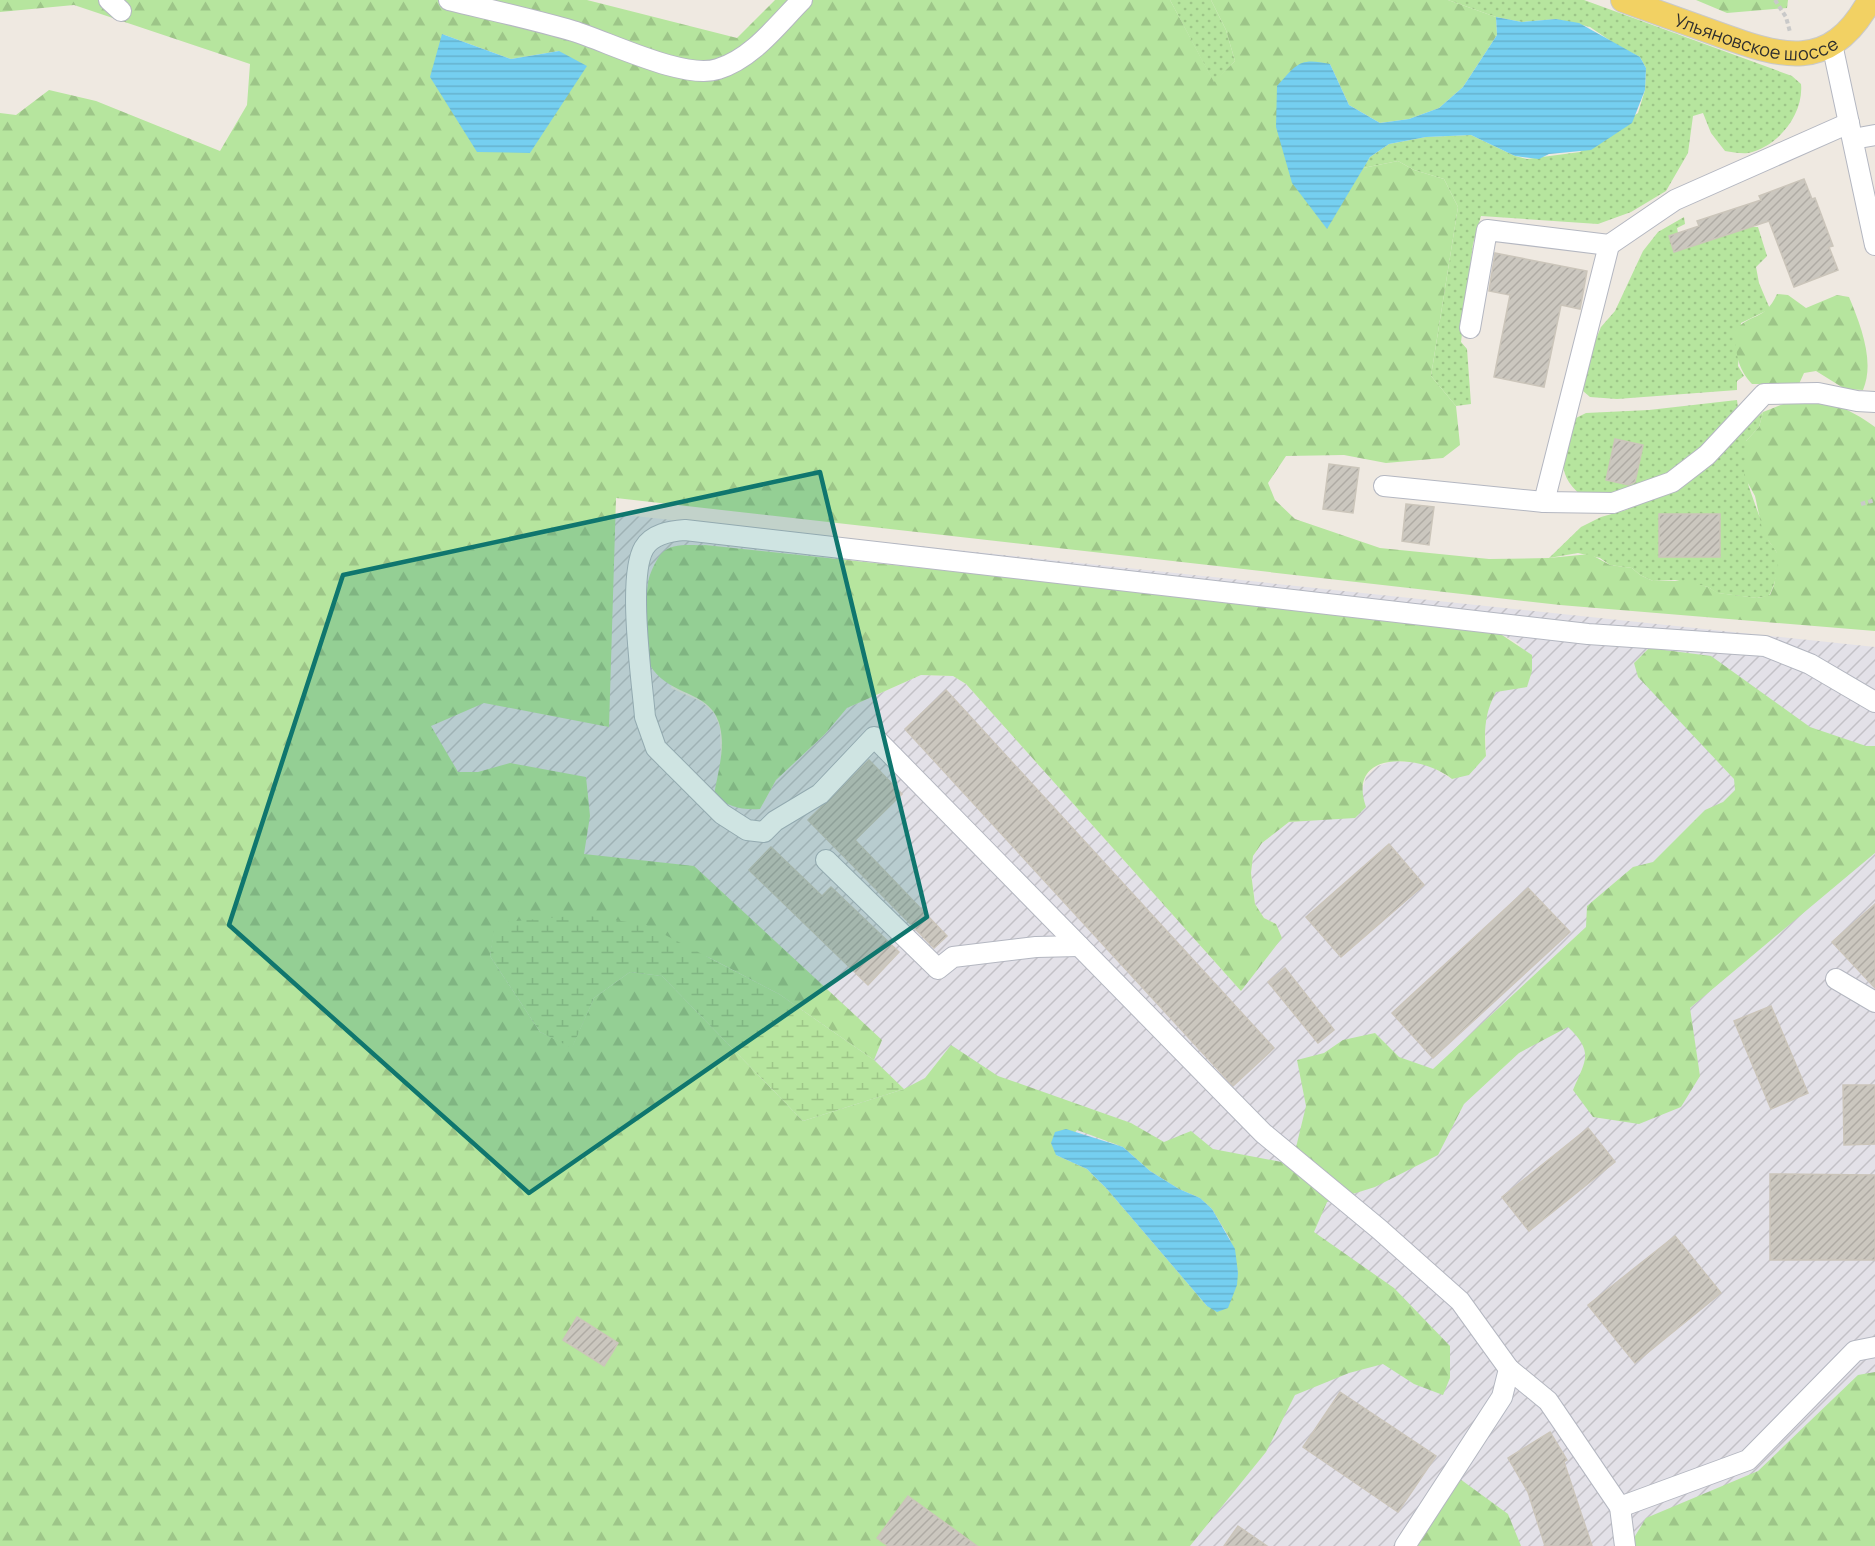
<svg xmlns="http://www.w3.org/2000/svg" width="1875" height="1546" viewBox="0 0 1875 1546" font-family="Manrope,sans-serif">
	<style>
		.industrial { fill: url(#industrial-furrows); fill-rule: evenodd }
		.grass { fill: url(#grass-dots) }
		.forest { fill: url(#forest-firs); fill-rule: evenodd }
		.wetland { fill: url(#wetland-marsh) }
		.water { fill: url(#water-rules) }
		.building { fill: url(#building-hatch); stroke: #cbc5ba; stroke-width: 1.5 }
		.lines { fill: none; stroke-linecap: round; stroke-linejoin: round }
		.minor-casing { stroke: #b4b7c1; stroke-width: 22 }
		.major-casing { stroke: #c9c9c9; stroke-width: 26 }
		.path { stroke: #c9c9c9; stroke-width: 4; stroke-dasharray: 4.5 3; stroke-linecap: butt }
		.minor { stroke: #fff; stroke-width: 20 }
		.major { stroke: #f2d163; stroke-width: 24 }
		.marked { fill: #0f766e; fill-opacity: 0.2; stroke: #0f766e; stroke-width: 4.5; stroke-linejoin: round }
		.labels { text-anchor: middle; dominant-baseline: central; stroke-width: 5; stroke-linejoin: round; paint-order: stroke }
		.street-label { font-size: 18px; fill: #2e2e2e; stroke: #fff }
	</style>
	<defs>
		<pattern id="industrial-furrows" width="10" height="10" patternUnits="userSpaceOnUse" patternTransform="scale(1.5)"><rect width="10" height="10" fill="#e3e1e8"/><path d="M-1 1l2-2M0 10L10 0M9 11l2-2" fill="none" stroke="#c3c1c7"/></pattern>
		<pattern id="grass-dots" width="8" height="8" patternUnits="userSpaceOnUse" patternTransform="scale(1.5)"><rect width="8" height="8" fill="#b6e59e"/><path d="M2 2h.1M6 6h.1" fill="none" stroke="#9dc588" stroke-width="1.8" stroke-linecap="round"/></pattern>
		<pattern id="forest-firs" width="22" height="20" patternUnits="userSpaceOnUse" patternTransform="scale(1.5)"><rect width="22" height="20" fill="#b6e59e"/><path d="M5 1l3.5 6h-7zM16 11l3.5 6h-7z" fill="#9dc588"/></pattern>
		<pattern id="wetland-marsh" width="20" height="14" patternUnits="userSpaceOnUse" patternTransform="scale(1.5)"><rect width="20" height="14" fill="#b6e59e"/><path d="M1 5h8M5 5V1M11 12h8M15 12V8" fill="none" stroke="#9dc588"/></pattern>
		<pattern id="water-rules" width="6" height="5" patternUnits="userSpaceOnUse" patternTransform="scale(1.5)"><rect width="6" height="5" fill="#75cff0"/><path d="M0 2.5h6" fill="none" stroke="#66b2ce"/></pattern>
		<pattern id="building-hatch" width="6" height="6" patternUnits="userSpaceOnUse" patternTransform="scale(1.5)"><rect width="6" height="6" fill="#cbc7bf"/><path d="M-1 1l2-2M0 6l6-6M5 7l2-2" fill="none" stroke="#afaba4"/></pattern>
	</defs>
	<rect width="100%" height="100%" fill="#efe9e1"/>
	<path class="industrial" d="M0,442L615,514L1875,647V1546H0ZM705,545L1493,629L1520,645L1488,707L1485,724L1486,756L1452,779L1425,763L1393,761L1378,766L1366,777L1355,817L1289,822L1262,843L1253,856L1251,873L1255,904L1264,918L1276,924L1241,991L966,684L953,676L921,675L847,708L825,734L776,780L760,809L714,795L721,763L720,728L714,713L702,702L671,688Z"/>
	<g class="grass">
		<path d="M1170,0H1211L1226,30L1235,61L1214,83Z"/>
		<path d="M1448,0H1584L1792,76L1801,84C1804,114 1778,147 1748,153C1742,154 1732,152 1725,151L1711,133L1703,113L1693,116L1688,153L1666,191L1631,212L1598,224L1481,216L1473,244L1461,342L1467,349L1471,404L1456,406L1431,376L1458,207L1444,179L1414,170L1398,161L1363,168L1370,157L1389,144L1426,137L1471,135L1515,156L1527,159L1580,152L1638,113L1645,90L1646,68L1640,57L1618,46L1590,27L1556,19L1522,22L1496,17Z"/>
		<path d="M1684,217L1685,224L1677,228L1678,233L1669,236L1674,252L1750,227H1758L1767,256L1756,267L1759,283L1770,309L1741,323L1738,366L1744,376L1737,381V390L1617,399L1590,397L1583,391L1590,353L1601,327L1615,311L1643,251L1658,232Z"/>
		<path d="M1737,400L1738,408C1710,442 1677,479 1633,491C1618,495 1602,496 1587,499C1554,478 1562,454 1570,421L1586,413L1649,410Z"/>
		<path d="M1763,412L1759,427L1746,441C1747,455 1745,474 1749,487C1755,504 1761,522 1768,539C1770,544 1774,546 1776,551C1782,563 1775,584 1769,596L1757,598L1717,593L1708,587L1675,580L1653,581L1640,575L1632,568L1610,565L1600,558L1578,553L1549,558L1581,527L1601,517L1626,510L1686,482Z"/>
	</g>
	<g class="forest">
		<path d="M0,0H587L737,38L775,0H1170L1214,82L1235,61L1226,30L1211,0H1448L1496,17L1497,35L1463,87L1439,108L1409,119L1380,123L1349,105L1330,64L1326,229L1363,168L1398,161L1414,170L1444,179L1458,207L1431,376L1456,406L1460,445L1443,458L1386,463L1344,455L1286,456L1268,483L1275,500L1295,519L1380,548L1489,559L1549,558L1590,554L1610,565L1632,568L1640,575L1653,581H1686L1708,587L1718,593L1758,598L1770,595L1774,585L1778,563L1776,551L1763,533L1755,496L1744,476L1746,441L1759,427L1763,412C1773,408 1784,403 1794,401C1822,395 1854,411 1875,427V631L1560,605L616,498L609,727L484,703L431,726L458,772H478L510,763L586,777L590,816L584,854L694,866L882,1040L874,1060L779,994L708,957L496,923L490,956L540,1032L572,1047L594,998L630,972L662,976L803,1121L904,1089L925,1078L951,1045L998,1076L1131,1123L1164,1142L1191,1131L1213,1149L1292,1164L1306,1106L1297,1060L1324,1053L1343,1040L1375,1033L1399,1057L1433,1069L1586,927L1587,906L1633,867L1653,862L1705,810L1723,802L1735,790L1734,779L1638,677L1634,663L1649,648L1711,656L1810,727L1866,746H1875V853L1690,1008L1700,1076L1681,1107L1639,1124L1593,1117L1573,1090C1586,1060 1594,1052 1568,1027L1519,1053L1464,1104L1438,1155L1375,1187L1327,1202L1314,1232L1394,1288L1450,1346V1378L1443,1395L1414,1384L1383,1364L1349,1373L1295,1395L1266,1452L1190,1546H0V113L16,115L49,90L96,101L220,151L247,105L250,64L74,5L0,12ZM442,34L511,59L559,51L530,153ZM1077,1130L1123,1147L1150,1171L1179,1189L1200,1198L1212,1209L1230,1239L1238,1273L1207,1306L1107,1189L1087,1169L1056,1155Z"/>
		<path d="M1696,0H1788L1787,8L1727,13Z"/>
		<path d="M1777,294L1788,295L1806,308L1837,295L1849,297C1861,326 1875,362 1863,390L1845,389L1816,371L1804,373L1799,384H1752C1737,368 1736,353 1735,332C1748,312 1764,323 1777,294Z"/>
		<path d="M705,545L1493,629L1532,655V671L1527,687L1496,692C1484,714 1484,733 1486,756L1469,775L1452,779C1419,753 1346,750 1366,807L1355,818L1289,822L1262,843L1253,856L1251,873L1255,904L1264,918L1276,924L1282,938L1241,991L966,684L953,676L921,675L847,708L825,734L776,780L760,809C740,810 729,807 714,795C718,770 729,739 715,714C701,691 666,693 650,665C644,654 645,592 649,578C651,571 656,560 661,554C672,542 690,546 705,545Z"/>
		<path d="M1875,1372V1546H1629L1646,1518L1758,1471L1858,1375Z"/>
		<path d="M1460,1479L1508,1514L1521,1546H1416Z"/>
	</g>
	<path class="wetland" d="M583,915L646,925L779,994L874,1060L904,1089L803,1121L662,976L630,972L594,998L572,1048L540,1032L490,956L495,923Z"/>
	<g class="water">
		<path d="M1496,17L1522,22L1556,19L1579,23L1640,57L1646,68L1645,90L1632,123L1591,150L1549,154L1539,159L1515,156L1471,135L1426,137L1389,144L1370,157L1327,229L1292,183L1276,127L1277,86C1297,64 1299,57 1330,64L1349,105L1380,123L1409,119L1439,108L1463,87L1497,35Z"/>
		<path d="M442,34L511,59L559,51L587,66L530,153L477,152L430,77Z"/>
		<path d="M1066,1129L1123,1147L1150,1171L1179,1189L1200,1198L1212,1209L1235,1249L1238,1273L1237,1285L1228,1308L1217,1312L1207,1306L1107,1189L1087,1169L1056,1155L1051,1143L1055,1132Z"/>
	</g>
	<g class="building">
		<path d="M1804,179L1812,199L1815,198L1833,246L1829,247L1838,270L1794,287L1769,221L1674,252L1669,236L1699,226L1697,221L1761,200L1759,196Z"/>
		<path d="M1495,253L1587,271L1580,309L1561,305L1544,387L1494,377L1510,295L1489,291Z"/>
		<path d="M1615,439L1643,445L1635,482L1629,485L1606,480Z"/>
		<path d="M1329,464L1359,468L1353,513L1323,509Z"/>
		<path d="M1406,504L1434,507L1429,545L1402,541Z"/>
		<rect x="1659" y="514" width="61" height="43"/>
		<path d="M946,690L1274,1048L1233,1086L905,729Z"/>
		<path d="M869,760L902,794L855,840L947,936L934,948L808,820Z"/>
		<path d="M1389,844L1424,885L1341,957L1306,917Z"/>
		<path d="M771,847L822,896L831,887L899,952L868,985L749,870Z"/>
		<path d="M1528,888L1570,932L1433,1058L1392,1013Z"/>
		<path d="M1875,904V988L1832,942Z"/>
		<path d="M1285,968L1334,1030L1318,1043L1268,982Z"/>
		<path d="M1771,1006L1808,1093L1771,1109L1734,1021Z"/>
		<path d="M1843,1085H1875V1144L1844,1145Z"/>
		<path d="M1588,1128L1615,1162L1529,1231L1502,1197Z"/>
		<path d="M1770,1174L1875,1175V1260H1770Z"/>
		<path d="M1675,1236L1721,1293L1635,1363L1588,1305Z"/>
		<path d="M577,1317L618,1343L604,1366L563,1340Z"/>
		<path d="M1340,1392L1436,1456L1398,1512L1303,1447Z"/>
		<path d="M1550,1432L1567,1460L1564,1462L1592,1546H1545L1528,1492L1508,1458Z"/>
		<path d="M908,1496L977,1546H888L877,1538Z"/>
		<path d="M1238,1526L1267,1546H1224Z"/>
	</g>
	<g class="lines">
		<defs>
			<g id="minor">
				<path d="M109,0L121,11"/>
				<path d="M449,0C490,10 532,19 573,31C609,42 684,80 718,69C753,58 777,25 802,0"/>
				<path d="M1832,44L1875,245"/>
				<path d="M1853,139L1875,135"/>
				<path d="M1609,245L1544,502L1613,503L1672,482L1707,455L1764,394L1818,393L1857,401L1875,402"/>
				<path d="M1470,328L1487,230L1609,245L1675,200L1849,123"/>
				<path d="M1384,486L1544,502"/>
				<path d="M826,860L938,969L953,957L1036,947L1079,946"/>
				<path d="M1836,979L1875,1002"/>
				<path d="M1509,1369L1548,1401L1620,1507L1748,1460L1855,1351L1875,1347"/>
				<path d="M1620,1507L1625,1546"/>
				<path d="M1405,1546L1502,1397L1509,1369L1460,1301L1379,1229L1263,1133L874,737L820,794L775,821L764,832L747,830L722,814L656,748L645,717C642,680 627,577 644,548C652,534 670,531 685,530L1588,634L1765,646L1810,664L1875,702"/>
			</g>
			<g id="major">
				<path id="s1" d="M1623,0C1654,11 1684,22 1715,33C1781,57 1830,74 1870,0"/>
			</g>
		</defs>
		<use href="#minor" class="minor-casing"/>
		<use href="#major" class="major-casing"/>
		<g class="path">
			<path d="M1775,0L1786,17L1790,32"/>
			<path d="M1861,504L1875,500"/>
		</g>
		<use href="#minor" class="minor"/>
		<use href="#major" class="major"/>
	</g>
	<path class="marked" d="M820,472L927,917L529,1193L229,925L343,575Z"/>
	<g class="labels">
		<g class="street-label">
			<text stroke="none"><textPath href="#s1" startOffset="140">Ульяновское шоссе</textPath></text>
		</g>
	</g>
</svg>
